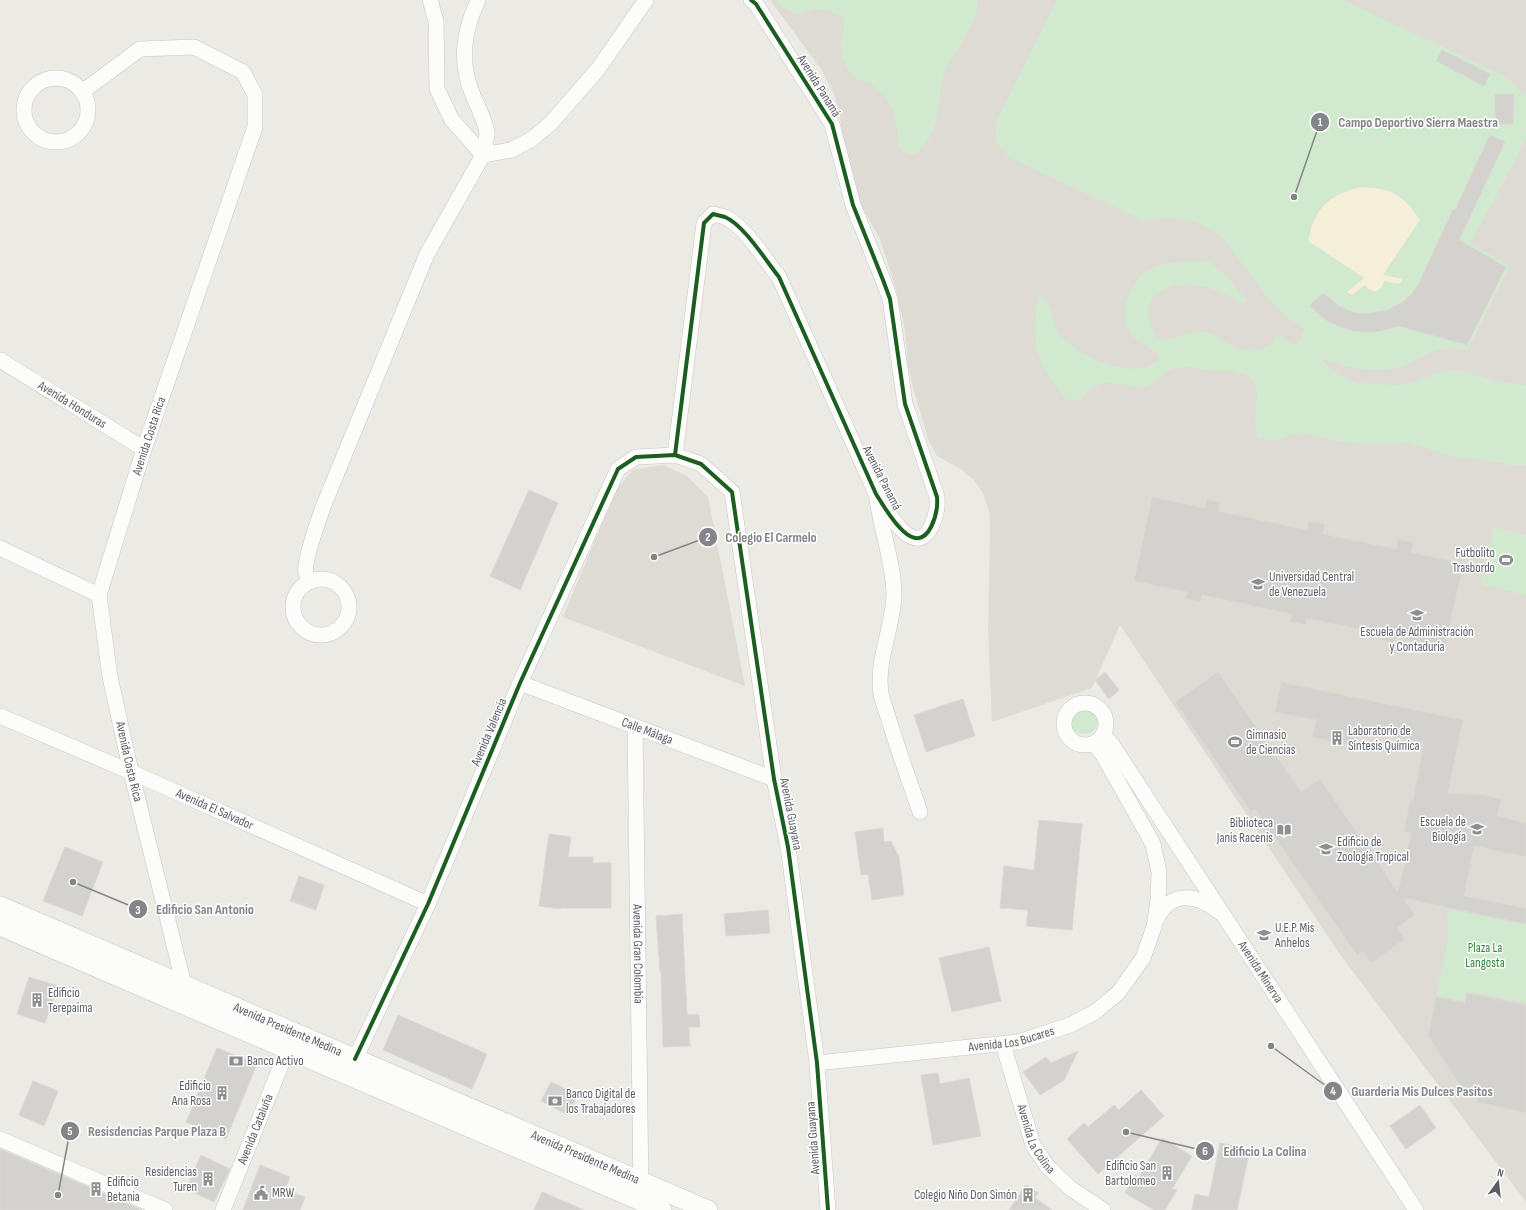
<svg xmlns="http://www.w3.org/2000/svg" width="1526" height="1210" viewBox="0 0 1526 1210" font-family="'Sofia Sans Condensed',sans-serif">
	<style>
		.education { fill: #dddbd4 }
		.green { fill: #d1e9ce }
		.sand { fill: #f5eed8 }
		.building { fill: #d3d2cf; stroke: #dad9d4 }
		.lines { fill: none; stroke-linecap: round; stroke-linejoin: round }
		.minor-casing { stroke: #c7c7c6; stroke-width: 16 }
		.tertiary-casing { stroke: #c7c7c6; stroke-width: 20 }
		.minor { stroke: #fcfcfb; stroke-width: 15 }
		.tertiary { stroke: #fcfcfb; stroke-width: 19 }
		.cycleway-casing { stroke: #fff; stroke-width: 6 }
		.cycleway { stroke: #1b5e20; stroke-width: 4 }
		.labels { text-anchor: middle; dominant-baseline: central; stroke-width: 3; stroke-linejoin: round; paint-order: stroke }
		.street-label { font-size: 13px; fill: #5a5e64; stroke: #fff }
		.poi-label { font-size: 13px; fill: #5a5e64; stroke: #fff; text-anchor: start }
		.park-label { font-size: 13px; fill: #2e8633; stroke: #fff }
		.leader { fill: none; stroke: #838588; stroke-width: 1.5 }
		.callout-dot { fill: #838588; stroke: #fff; stroke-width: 1.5 }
		.mark-label { font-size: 12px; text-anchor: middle; font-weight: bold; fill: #fff }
		.callout-label { font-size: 14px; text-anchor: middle; font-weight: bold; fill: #838588; stroke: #fff; stroke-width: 3; stroke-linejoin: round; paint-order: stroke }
	</style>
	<rect width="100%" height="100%" fill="#ebeae5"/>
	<g class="education">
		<path d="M770,0H1526V1202L1339,953L1120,625L1092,688L992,722L988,630L990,544V514L983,493L973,479L959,468L937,456L928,439L913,387L908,365L905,330L895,286L880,239L854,192L842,137L840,113L834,94L821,69Z"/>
		<path d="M663,465L687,476L708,497L745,686L563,617L616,490L633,470Z"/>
	</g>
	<g class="green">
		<path d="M776,0H978C977,24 958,46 947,67C935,92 944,119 926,143C921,148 919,153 912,155L902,151L898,146V134L892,107L885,97L870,83L855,78L847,69L840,46L844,31V19C838,12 824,9 815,9C811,10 807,12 803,13C793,16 782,7 776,0Z"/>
		<path d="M1057,0H1343L1507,77L1526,96V138L1522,147L1471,243L1510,266L1467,351C1432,340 1421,366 1389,369C1374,370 1358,369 1344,366C1336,364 1328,360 1320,359L1338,375L1357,383L1399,385L1419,380L1438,372L1458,370L1479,375L1498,382L1526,385V465H1509L1487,460L1458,458L1409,443L1378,444L1346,443L1304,434H1293L1275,441L1258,438L1255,423L1257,393L1255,382L1248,376L1228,370L1217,371L1186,367L1176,368L1166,372L1150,385L1140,388L1110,382L1100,384L1091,389L1080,400L1066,399C1035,361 1031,345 1038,296C1055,302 1050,319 1058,332C1072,353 1115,372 1140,368C1148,367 1154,363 1160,359C1154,346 1136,344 1129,331C1124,323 1125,316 1126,307C1126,300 1129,293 1133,287C1135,284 1137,280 1139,277C1156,261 1188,261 1209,261L1224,273L1247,301L1242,304C1228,295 1212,287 1194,285C1184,283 1164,286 1156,294C1145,304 1148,325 1156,336C1165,348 1186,330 1198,331C1220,332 1230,353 1255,350C1270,348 1271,346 1278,334L1296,346L1305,329L1289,319L1270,301L1235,254L1222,238L1209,228L1192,221L1169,218L1144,221L1013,159C996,145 993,140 998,118Z"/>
		<path d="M1494,527L1526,535V595L1480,584Z"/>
		<circle cx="1084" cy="720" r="14"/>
		<path d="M1447,909L1526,925V1003L1467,991L1465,1002L1436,995L1446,951L1448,937Z"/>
	</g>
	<path class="sand" d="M1360,187C1391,188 1403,194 1420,220L1383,275L1403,279L1399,284L1384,281L1382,287L1375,292L1368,289L1365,285L1352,295L1347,292L1364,278L1308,241C1315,207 1328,196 1360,187Z"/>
	<g class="building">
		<path d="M1442,50L1490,74L1484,86L1436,61Z"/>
		<path d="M1495,94H1514L1513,124H1495Z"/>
		<path d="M1490,135L1505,142L1459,240L1506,267L1467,345L1399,326L1376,332L1352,331L1329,322L1309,306L1323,293L1339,306L1352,312L1364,314L1385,311L1403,302L1413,292L1419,283L1453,209L1455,210Z"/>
		<path d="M529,490L558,503L520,590L490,576Z"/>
		<path d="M1152,497L1205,508L1207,499L1220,502L1218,511L1307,530L1309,521L1325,524L1323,534L1396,549L1398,539L1413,542L1411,552L1463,564L1445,647L1396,637L1394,643L1377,639L1378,633L1307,618L1305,625L1290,622L1292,614L1202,595L1200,602L1185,599L1187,592L1134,581Z"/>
		<path d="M1105,672L1119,690L1109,699L1095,680Z"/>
		<path d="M1218,672L1301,792L1320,779L1398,892L1411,833L1404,832L1410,800H1413L1424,743L1359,729L1356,746L1312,737L1316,720L1275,712L1281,682L1463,720L1448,793L1483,795L1501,799L1497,816L1526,823V857L1474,846L1464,896L1526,908V924L1403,898L1415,915L1397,928L1405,939L1371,963L1363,951L1357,955L1255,809L1251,812L1175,702Z"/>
		<path d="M963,699L975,736L926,752L914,715Z"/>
		<path d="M1039,820L1082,824L1072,930L1026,926L1028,910L1000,908L1004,866L1034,870Z"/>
		<path d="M883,828L884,842L891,841L899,857L904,895L872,900L868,874L861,875L855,832Z"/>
		<path d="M549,834L571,837L568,857H593V863H611V908H561V909L539,906Z"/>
		<path d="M65,847L103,862L82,916L43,901Z"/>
		<path d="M299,876L324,885L316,910L290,901Z"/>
		<path d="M768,910L770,933L726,936L724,914Z"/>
		<path d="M682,914L687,1015H699L700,1027H689L690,1046L663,1047L661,972H660L656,916Z"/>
		<path d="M989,947L1001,1001L952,1012L939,958Z"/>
		<path d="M29,977L58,986L45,1023L17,1014Z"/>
		<path d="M1467,993L1526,1005V1113L1477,1102L1479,1093L1463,1089L1428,1036L1436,997L1465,1003Z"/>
		<path d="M398,1015L487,1054L472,1089L383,1050Z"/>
		<path d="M217,1048L257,1064L226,1139L186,1122Z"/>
		<path d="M1078,1051L1064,1080L1040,1095L1023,1072L1046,1057L1051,1063Z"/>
		<path d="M938,1073L940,1084L969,1078L981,1136L933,1145L921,1075Z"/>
		<path d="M33,1081L58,1091L44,1126L19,1115Z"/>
		<path d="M551,1082L578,1095L568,1115L541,1101Z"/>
		<path d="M1141,1090L1164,1116L1098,1174L1067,1139L1084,1123L1088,1127L1114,1105L1119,1110Z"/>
		<path d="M1420,1105L1436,1128L1406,1149L1390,1126Z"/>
		<path d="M1162,1138L1192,1156L1172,1189L1177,1190L1165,1210H1154L1125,1193L1135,1175L1139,1177Z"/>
		<path d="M1220,1143L1250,1149L1237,1210H1192L1195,1194L1209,1197Z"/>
		<path d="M0,1149L142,1210H0Z"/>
		<path d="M201,1155L230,1169L214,1202L186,1189Z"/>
		<path d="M260,1165L290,1177L285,1190L305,1197L300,1210H243Z"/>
		<path d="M1026,1185L1038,1193L1035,1198L1052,1210H1009Z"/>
		<path d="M542,1192L584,1210H534Z"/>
	</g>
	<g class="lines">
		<defs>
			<g id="minor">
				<path d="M478,0C464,31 459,60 472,93C477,106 485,119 487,133C487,140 484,148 483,155L511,150L532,139L551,123L598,69L646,0"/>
				<circle cx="56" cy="110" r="32"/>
				<path id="s1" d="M82,92L140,49L194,47L243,72L255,95V127L144,449L99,595L110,677L131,772L184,985"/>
				<path id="s2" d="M0,360L144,449"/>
				<path d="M675,455L704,223L713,214C717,215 721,216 725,217C744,225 766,261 779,277L876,494C885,508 914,561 931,527C936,517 938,508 937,497L905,404L890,299L883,280L853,205L832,124L756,4L751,0"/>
				<path d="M877,499C881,530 894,564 894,595C893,628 876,660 881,694C883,703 887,713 890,723C899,753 910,782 920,812"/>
				<path d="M0,548L99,595"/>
				<circle cx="321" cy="607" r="28"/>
				<path d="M310,582C309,579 307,576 306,573C303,563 320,515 325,502L427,254L483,155L452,120L437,89L436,21L430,0"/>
				<path id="s3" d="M520,683L774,779"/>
				<circle cx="1085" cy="724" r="21"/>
				<path id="s4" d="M0,716L131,772L428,904"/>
				<path id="s5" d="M635,726L641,1191"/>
				<path id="s6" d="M1104,735L1113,746L1416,1210"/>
				<path d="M1157,919C1170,890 1197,894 1219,912"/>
				<path id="s7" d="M1003,1044L1033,1145L1047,1166L1070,1188L1103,1210"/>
				<path d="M355,1059L428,904L520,683L618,469L636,457L675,455L701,464L732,492L774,779L788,847L817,1063L828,1210"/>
				<path id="s8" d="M817,1063L1018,1042L1070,1025L1095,1012L1118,993L1143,958L1154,927L1158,901L1159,872L1153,844L1103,755L1094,744"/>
				<path d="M0,1139L165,1210"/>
				<path id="s9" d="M223,1210L288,1048"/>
			</g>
			<g id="tertiary">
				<path id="s10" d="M0,906L708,1210"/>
				<path d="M0,926L662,1210"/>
			</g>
		</defs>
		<use href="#minor" class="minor-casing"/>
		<use href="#tertiary" class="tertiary-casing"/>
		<use href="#minor" class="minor"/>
		<use href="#tertiary" class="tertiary"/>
		<defs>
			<g id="cycleway">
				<path d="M675,455L704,223L713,214C717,215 721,216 725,217C744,225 766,261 779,277L876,494C885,508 914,561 931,527C936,517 938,508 937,497L905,404L890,299L883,280L853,205L832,124L756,4L751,0"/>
				<path d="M355,1059L428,904L520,683L618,469L636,457L675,455L701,464L732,492L774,779L788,847L817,1063L828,1210"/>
			</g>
		</defs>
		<use href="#cycleway" class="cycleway-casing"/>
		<use href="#cycleway" class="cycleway"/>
	</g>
	<defs>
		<symbol id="stadium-bare" viewBox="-9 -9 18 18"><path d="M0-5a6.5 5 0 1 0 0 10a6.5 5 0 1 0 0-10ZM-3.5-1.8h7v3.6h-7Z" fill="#8d8f91" stroke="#fff" stroke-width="2.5" paint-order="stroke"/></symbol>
		<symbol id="university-bare" viewBox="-9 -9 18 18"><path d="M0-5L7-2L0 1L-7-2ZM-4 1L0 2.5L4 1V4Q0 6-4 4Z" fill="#8d8f91" stroke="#fff" stroke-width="2.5" paint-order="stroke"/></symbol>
		<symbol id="building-bare" viewBox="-9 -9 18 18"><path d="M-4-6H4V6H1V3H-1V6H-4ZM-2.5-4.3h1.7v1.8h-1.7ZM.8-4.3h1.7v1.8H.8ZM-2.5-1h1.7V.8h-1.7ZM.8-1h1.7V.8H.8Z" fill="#8d8f91" stroke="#fff" stroke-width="2.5" paint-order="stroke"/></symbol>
		<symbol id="library-bare" viewBox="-9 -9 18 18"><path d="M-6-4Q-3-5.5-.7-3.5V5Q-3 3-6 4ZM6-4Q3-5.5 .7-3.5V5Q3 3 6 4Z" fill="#8d8f91" stroke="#fff" stroke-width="2.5" paint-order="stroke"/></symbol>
		<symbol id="school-bare" viewBox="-9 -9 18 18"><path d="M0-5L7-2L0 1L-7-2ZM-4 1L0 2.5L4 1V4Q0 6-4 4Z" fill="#8d8f91" stroke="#fff" stroke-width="2.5" paint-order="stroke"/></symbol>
		<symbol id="bank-bare" viewBox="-9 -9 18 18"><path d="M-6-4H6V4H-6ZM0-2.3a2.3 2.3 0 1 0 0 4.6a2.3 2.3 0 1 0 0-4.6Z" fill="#8d8f91" stroke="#fff" stroke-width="2.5" paint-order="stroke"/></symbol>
		<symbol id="civic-bare" viewBox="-9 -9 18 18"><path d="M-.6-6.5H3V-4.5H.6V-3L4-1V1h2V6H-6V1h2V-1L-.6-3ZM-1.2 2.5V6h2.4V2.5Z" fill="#8d8f91" stroke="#fff" stroke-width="2.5" paint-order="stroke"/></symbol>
	</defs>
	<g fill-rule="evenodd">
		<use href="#stadium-bare" x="1496" y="550" width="20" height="20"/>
		<use href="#university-bare" x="1248" y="574" width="20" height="20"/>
		<use href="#university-bare" x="1407" y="605" width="20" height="20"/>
		<use href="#building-bare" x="1327" y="728" width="20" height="20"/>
		<use href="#stadium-bare" x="1225" y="732" width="20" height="20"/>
		<use href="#university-bare" x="1467" y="819" width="20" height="20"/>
		<use href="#library-bare" x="1274" y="820" width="20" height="20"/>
		<use href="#university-bare" x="1316" y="839" width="20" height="20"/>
		<use href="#school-bare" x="1254" y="925" width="20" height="20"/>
		<use href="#building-bare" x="27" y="990" width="20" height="20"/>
		<use href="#bank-bare" x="226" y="1051" width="20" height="20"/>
		<use href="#building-bare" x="212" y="1083" width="20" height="20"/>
		<use href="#bank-bare" x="545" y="1091" width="20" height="20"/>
		<use href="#building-bare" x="1157" y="1163" width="20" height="20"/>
		<use href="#building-bare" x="198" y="1169" width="20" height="20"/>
		<use href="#building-bare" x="86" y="1179" width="20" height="20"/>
		<use href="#civic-bare" x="251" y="1183" width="20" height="20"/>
		<use href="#building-bare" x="1018" y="1185" width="20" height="20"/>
	</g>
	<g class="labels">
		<g class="street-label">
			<text transform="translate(819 86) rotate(58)">Avenida Panamá</text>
			<text stroke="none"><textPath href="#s2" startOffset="85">Avenida Honduras</textPath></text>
			<text transform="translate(149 436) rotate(-72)">Avenida Costa Rica</text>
			<text transform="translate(882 478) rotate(63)">Avenida Panamá</text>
			<text stroke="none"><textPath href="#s3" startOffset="136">Calle Málaga</textPath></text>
			<text transform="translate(489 732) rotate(-67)">Avenida Valencia</text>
			<text stroke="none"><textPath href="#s1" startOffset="902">Avenida Costa Rica</textPath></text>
			<text stroke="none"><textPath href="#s4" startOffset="234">Avenida El Salvador</textPath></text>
			<text transform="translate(791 814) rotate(79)">Avenida Guayana</text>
			<text stroke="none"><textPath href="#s5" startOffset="228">Avenida Gran Colombia</textPath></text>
			<text stroke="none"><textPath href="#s6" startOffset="284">Avenida Minerva</textPath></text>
			<text stroke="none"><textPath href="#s10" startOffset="313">Avenida Presidente Medina</textPath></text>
			<text stroke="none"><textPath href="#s8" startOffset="196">Avenida Los Bucares</textPath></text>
			<text stroke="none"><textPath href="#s9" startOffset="87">Avenida Cataluña</textPath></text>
			<text stroke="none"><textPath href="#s7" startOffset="101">Avenida La Colina</textPath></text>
			<text transform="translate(813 1138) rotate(-94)">Avenida Guayana</text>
			<text stroke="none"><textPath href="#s10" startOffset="637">Avenida Presidente Medina</textPath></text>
		</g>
		<g class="poi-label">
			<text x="1495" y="553" text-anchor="end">Futbolito<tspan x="1495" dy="15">Trasbordo</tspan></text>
			<text x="1269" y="577">Universidad Central<tspan x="1269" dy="15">de Venezuela</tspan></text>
			<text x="1417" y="632" text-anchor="middle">Escuela de Administración<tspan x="1417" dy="15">y Contaduría</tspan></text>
			<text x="1348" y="731">Laboratorio de<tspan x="1348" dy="15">Síntesis Química</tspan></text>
			<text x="1246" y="735">Gimnasio<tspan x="1246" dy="15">de Ciencias</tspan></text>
			<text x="1466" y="822" text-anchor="end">Escuela de<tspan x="1466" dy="15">Biología</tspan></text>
			<text x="1273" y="823" text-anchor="end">Biblioteca<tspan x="1273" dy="15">Janis Racenis</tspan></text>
			<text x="1337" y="842">Edificio de<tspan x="1337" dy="15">Zoología Tropical</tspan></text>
			<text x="1275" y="928">U.E.P. Mis<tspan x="1275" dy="15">Anhelos</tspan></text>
			<text x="48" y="993">Edificio<tspan x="48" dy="15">Terepaima</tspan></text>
			<text x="247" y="1061">Banco Activo</text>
			<text x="211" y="1086" text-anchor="end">Edificio<tspan x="211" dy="15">Ana Rosa</tspan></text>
			<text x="566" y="1094">Banco Digital de<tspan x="566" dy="15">los Trabajadores</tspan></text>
			<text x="1156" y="1166" text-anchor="end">Edificio San<tspan x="1156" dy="15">Bartolomeo</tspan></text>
			<text x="197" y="1172" text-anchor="end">Residencias<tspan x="197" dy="15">Turen</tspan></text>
			<text x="107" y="1182">Edificio<tspan x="107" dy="15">Betania</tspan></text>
			<text x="272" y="1193">MRW</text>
			<text x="1017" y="1195" text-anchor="end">Colegio Niño Don Simón</text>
		</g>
		<g class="park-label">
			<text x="1485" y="948">Plaza La<tspan x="1485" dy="15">Langosta</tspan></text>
		</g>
	</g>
	<path class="leader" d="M1294 197L1320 122M654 557L708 537M73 882L138 909M1271 1046L1333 1091M58 1195L70 1131M1126 1132L1205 1151"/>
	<g class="callout-dot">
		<circle cx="1294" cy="197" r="4"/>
		<circle cx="654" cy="557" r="4"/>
		<circle cx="73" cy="882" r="4"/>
		<circle cx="1271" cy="1046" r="4"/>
		<circle cx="58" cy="1195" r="4"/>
		<circle cx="1126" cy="1132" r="4"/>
		<circle cx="1320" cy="122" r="10"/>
		<circle cx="708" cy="537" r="10"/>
		<circle cx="138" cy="909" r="10"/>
		<circle cx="1333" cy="1091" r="10"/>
		<circle cx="70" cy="1131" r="10"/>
		<circle cx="1205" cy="1151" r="10"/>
	</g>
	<g class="mark-label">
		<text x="1320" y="126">1</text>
		<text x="708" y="541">2</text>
		<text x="138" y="914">3</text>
		<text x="1333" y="1095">4</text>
		<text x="70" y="1135">5</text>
		<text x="1205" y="1155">6</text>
	</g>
	<g class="callout-label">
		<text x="1418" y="127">Campo Deportivo Sierra Maestra</text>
		<text x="771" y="542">Colegio El Carmelo</text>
		<text x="205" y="914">Edificio San Antonio</text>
		<text x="1422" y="1096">Guarderia Mis Dulces Pasitos</text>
		<text x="157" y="1136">Resisdencias Parque Plaza B</text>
		<text x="1265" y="1156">Edificio La Colina</text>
	</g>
	<g transform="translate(1498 1182) rotate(15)" stroke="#ffffff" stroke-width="3" paint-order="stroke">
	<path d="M0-3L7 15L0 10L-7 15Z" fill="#5a5e64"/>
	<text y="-6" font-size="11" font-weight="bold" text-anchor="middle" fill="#5a5e64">N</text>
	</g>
</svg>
